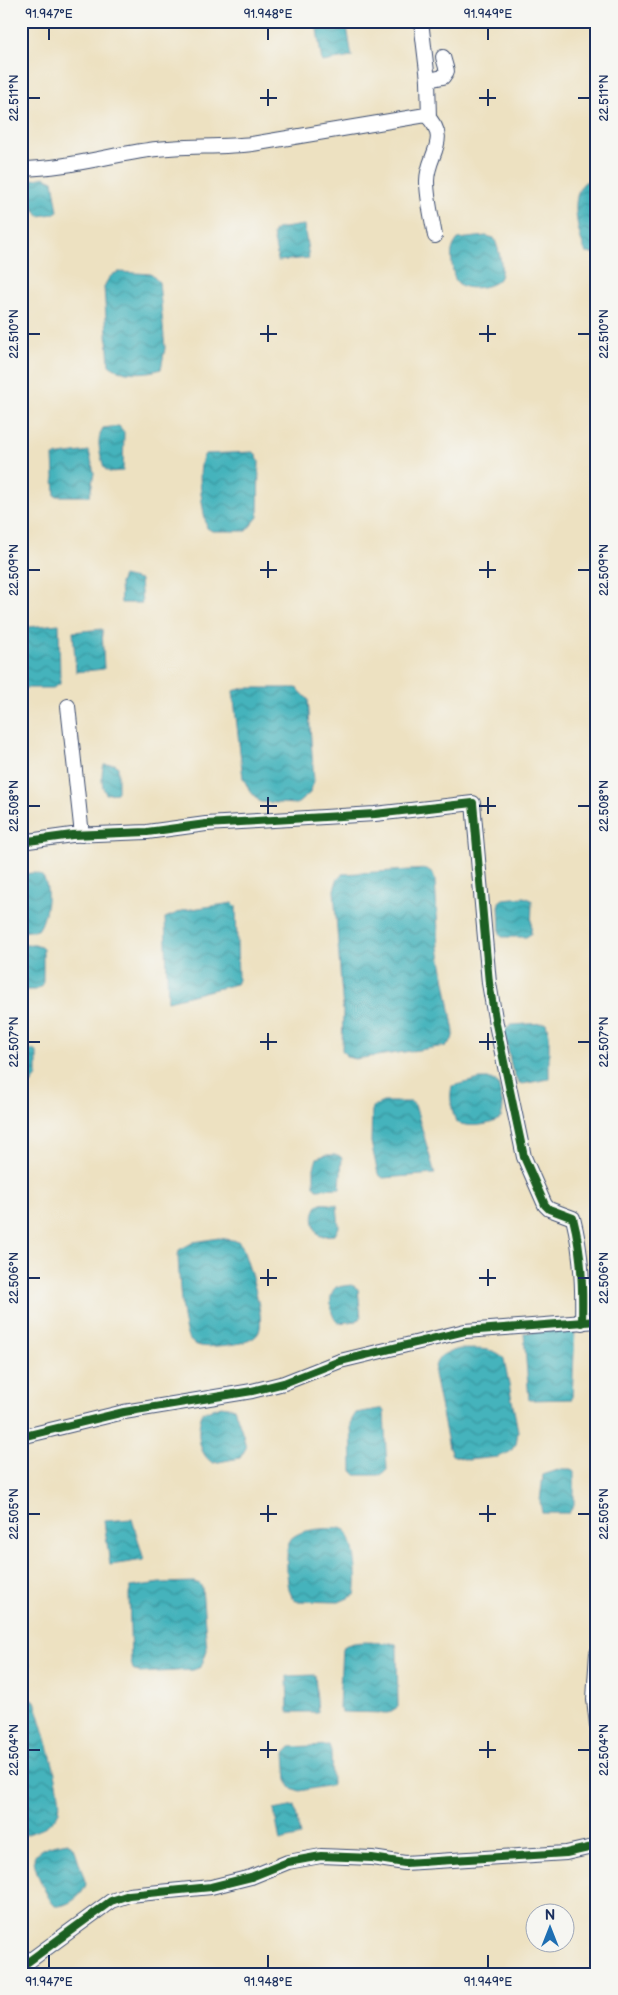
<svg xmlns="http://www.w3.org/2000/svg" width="618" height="1995" viewBox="0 0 618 1995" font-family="'Balsamiq Sans',sans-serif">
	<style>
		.water { fill: url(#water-waves); stroke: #30718d }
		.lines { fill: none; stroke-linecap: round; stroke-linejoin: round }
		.street-casing { stroke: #3a4a6d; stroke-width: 16 }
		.street { stroke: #fff; stroke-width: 14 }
		.cycleway-casing { stroke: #f6f6f2; stroke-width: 11 }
		.cycleway { stroke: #1b5e20; stroke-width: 8 }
		.ticks { fill: none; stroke: #1b2f5e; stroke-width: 2 }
		.neatline { fill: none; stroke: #1b2f5e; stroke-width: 2 }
		.ticks-label { font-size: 12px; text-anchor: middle; fill: #1b2f5e }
	</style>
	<defs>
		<pattern id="water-waves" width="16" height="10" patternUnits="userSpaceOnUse" patternTransform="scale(1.25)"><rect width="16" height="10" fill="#44b3bc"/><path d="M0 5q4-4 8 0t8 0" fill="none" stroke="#38929c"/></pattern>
	</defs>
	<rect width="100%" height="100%" fill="#f6f6f2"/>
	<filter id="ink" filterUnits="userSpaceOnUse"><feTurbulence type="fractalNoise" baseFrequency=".02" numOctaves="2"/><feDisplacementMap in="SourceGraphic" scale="10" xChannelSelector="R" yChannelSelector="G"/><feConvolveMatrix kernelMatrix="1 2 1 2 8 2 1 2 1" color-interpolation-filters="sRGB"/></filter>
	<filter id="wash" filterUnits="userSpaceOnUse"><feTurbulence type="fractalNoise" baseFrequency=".0096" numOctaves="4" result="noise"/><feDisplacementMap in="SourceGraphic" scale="20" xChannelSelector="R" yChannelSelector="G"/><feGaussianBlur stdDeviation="1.12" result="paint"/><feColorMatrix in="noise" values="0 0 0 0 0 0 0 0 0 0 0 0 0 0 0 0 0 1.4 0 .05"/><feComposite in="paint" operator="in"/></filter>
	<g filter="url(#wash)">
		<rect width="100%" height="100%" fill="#ede1c1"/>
		<g class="water">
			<path d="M328,21H346L352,57L322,62L316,23Z"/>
			<path d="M44,177L53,181L58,211L53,214L39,216C30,205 28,194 31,180Z"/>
			<path d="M597,177V254L586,253C579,237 569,199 583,184C585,181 593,179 597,177Z"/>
			<path d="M304,225L309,258L278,261L273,234L276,229Z"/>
			<path d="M486,236L494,238C498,246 505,270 499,279C492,288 464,292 457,282C453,277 453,270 452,264C451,253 451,248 458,239Z"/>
			<path d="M119,272L151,274L159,282L165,348L161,369C147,374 120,375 109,365L104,287C108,279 110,274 119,272Z"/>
			<path d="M119,426L124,432L123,471L109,472L104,468C101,455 95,441 103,428Z"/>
			<path d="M89,451L94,473L90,496H55L53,456Z"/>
			<path d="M253,452L256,454L259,461L258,517L246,531H212L207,528C203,511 195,468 205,454Z"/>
			<path d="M123,576L140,580L142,603H121L120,583Z"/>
			<path d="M59,624L60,684L53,688H23L21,685V634L28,627Z"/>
			<path d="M102,629L104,669L76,672L73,632Z"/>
			<path d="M245,688H297L308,699L314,781L310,793L297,804L260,802L250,791L243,778L233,691Z"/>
			<path d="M115,764L118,767V791L117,793L106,794C101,787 101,773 104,765Z"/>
			<path d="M427,869L433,873L435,881L439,948L454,1032L452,1040L446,1046L355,1059L347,1057L342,1050L343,1011L334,890L337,880L342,874Z"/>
			<path d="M31,873C35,873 39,873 42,876C52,886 46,920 38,930L21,932V875Z"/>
			<path d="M524,897L532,900L531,934L526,937H502L500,934L499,902L503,899Z"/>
			<path d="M233,903L236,906L238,980L236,984L168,1001L165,918L185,910Z"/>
			<path d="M21,945H35L43,948V981L42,986L35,990H21Z"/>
			<path d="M546,1023L549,1034V1079L522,1084L518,1082L512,1069L504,1031L511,1025Z"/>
			<path d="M21,1049H30L37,1052V1076L31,1084H21Z"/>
			<path d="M480,1079H491L498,1083L503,1107L501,1118C490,1126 467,1128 456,1122C452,1110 449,1098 452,1086Z"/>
			<path d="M383,1102H411L415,1105L435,1174L383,1178L378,1174L371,1142L372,1107Z"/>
			<path d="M325,1155H338L342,1158L340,1188L317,1189L314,1185V1168L317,1158Z"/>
			<path d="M321,1203L337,1205L339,1227L335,1235L320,1236C312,1229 310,1208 321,1203Z"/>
			<path d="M219,1238L238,1241L242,1246C247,1262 269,1322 257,1335C249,1344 229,1345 217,1346C208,1347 195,1348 189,1339C181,1327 179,1273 178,1256L179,1250L194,1242Z"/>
			<path d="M352,1285L358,1289L361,1318L356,1321L338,1323C330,1316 327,1295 336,1287Z"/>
			<path d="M558,1330H575L572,1399L529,1400L524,1333Z"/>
			<path d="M460,1349C473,1350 496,1346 504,1359L518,1431L516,1444L510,1452L498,1457L467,1460L452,1455L449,1448L434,1375C435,1356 443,1353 460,1349Z"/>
			<path d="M221,1406L234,1408L243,1434L246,1448L240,1458L213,1463C197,1454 196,1427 203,1412Z"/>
			<path d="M379,1409H383L384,1412L387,1470L381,1475H356L352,1471V1466L351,1421L356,1413Z"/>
			<path d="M561,1469H571L574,1472V1505L569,1513H542L540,1501L543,1475Z"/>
			<path d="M132,1519L144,1560L110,1565L104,1521Z"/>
			<path d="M343,1528C356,1539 358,1579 355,1595L339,1602L296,1601C284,1594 287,1554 288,1542C299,1527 326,1529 343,1528Z"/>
			<path d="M194,1582L200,1584L202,1588L207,1650L201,1667L193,1670L140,1673L133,1669L131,1662L129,1594L131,1587L160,1583Z"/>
			<path d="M390,1643L396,1644L397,1649L398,1707L388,1713L342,1712L339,1708L342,1648C352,1639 377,1643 390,1643Z"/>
			<path d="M21,1646L30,1666L21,1673Z"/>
			<path d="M315,1675L318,1712H288L287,1676Z"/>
			<path d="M21,1696L35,1701C41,1721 64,1794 59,1811C53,1826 35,1832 21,1836Z"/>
			<path d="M329,1745L331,1751L332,1785L299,1791L290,1787L287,1780L285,1753L291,1747Z"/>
			<path d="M295,1806L300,1836L280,1841L274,1810Z"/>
			<path d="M68,1842L75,1850L86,1884C83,1896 67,1907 55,1906C48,1900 30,1863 35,1855C41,1846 58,1844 68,1842Z"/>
		</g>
	</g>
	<g filter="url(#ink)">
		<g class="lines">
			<defs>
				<g id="street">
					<path d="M421,21L428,80L429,118"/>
					<path d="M428,80L443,77L447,71L443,57"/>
					<path d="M21,169C68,168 104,156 149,150C183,145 218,148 252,144L426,115C452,140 427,154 427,181C427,199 432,218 435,236"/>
					<path d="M68,706L82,835"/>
					<path d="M21,842L72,835L147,832L206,824L375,814L473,803L489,983L496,1024L524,1157L545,1205L549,1209L573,1218C582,1253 583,1287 582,1323"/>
					<path d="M21,1437L124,1412L252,1391L284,1383L340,1361L465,1331L597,1321"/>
					<path d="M597,1653L594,1699L597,1725"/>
					<path d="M21,1967L111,1901L129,1895L211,1887L251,1877L288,1862L321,1856L372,1858L405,1863L566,1853L597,1846"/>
				</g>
			</defs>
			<use href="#street" class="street-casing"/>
			<use href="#street" class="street"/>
			<defs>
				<g id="cycleway">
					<path d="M21,842L72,835L147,832L206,824L375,814L473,803L489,983L496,1024L524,1157L545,1205L549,1209L573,1218C582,1253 583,1287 582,1323"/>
					<path d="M21,1437L124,1412L252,1391L284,1383L340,1361L465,1331L597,1321"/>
					<path d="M21,1967L111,1901L129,1895L211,1887L251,1877L288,1862L321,1856L372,1858L405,1863L566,1853L597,1846"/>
				</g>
			</defs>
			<use href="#cycleway" class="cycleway-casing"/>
			<use href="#cycleway" class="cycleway"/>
		</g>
	</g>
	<path class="ticks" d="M49,28V40M268,28V40M488,28V40M268,89V106M488,89V106M28,98H40M260,98H277M479,98H496M578,98H590M268,325V342M488,325V342M28,334H40M260,334H277M479,334H496M578,334H590M268,561V578M488,561V578M28,570H40M260,570H277M479,570H496M578,570H590M268,797V814M488,797V814M28,806H40M260,806H277M479,806H496M578,806H590M268,1033V1050M488,1033V1050M28,1042H40M260,1042H277M479,1042H496M578,1042H590M268,1269V1286M488,1269V1286M28,1278H40M260,1278H277M479,1278H496M578,1278H590M268,1505V1522M488,1505V1522M28,1514H40M260,1514H277M479,1514H496M578,1514H590M268,1741V1758M488,1741V1758M28,1750H40M260,1750H277M479,1750H496M578,1750H590M49,1955V1968M268,1955V1968M488,1955V1968"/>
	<rect width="618" height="1995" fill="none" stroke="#f6f6f2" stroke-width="55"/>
	<g transform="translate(550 1928)"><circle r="24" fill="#f6f6f2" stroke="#9ea6b7"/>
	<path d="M0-4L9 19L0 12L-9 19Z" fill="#1f6fb2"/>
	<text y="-8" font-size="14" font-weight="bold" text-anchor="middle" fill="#1b2f5e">N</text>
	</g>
	<rect x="28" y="28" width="562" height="1940" class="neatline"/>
	<g class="ticks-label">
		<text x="49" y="18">91.947°E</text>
		<text x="268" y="18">91.948°E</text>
		<text x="488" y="18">91.949°E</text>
		<text transform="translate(14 98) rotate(-90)" y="4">22.511°N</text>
		<text transform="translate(604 98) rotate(-90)" y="4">22.511°N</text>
		<text transform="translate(14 334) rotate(-90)" y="4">22.510°N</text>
		<text transform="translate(604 334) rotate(-90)" y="4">22.510°N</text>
		<text transform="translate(14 570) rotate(-90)" y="4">22.509°N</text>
		<text transform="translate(604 570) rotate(-90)" y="4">22.509°N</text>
		<text transform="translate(14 806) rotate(-90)" y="4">22.508°N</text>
		<text transform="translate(604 806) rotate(-90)" y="4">22.508°N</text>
		<text transform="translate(14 1042) rotate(-90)" y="4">22.507°N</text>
		<text transform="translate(604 1042) rotate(-90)" y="4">22.507°N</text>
		<text transform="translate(14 1278) rotate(-90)" y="4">22.506°N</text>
		<text transform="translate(604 1278) rotate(-90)" y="4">22.506°N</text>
		<text transform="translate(14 1514) rotate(-90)" y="4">22.505°N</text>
		<text transform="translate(604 1514) rotate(-90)" y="4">22.505°N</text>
		<text transform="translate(14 1750) rotate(-90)" y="4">22.504°N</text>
		<text transform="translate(604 1750) rotate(-90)" y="4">22.504°N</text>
		<text x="49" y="1986">91.947°E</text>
		<text x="268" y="1986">91.948°E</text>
		<text x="488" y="1986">91.949°E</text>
	</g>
</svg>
